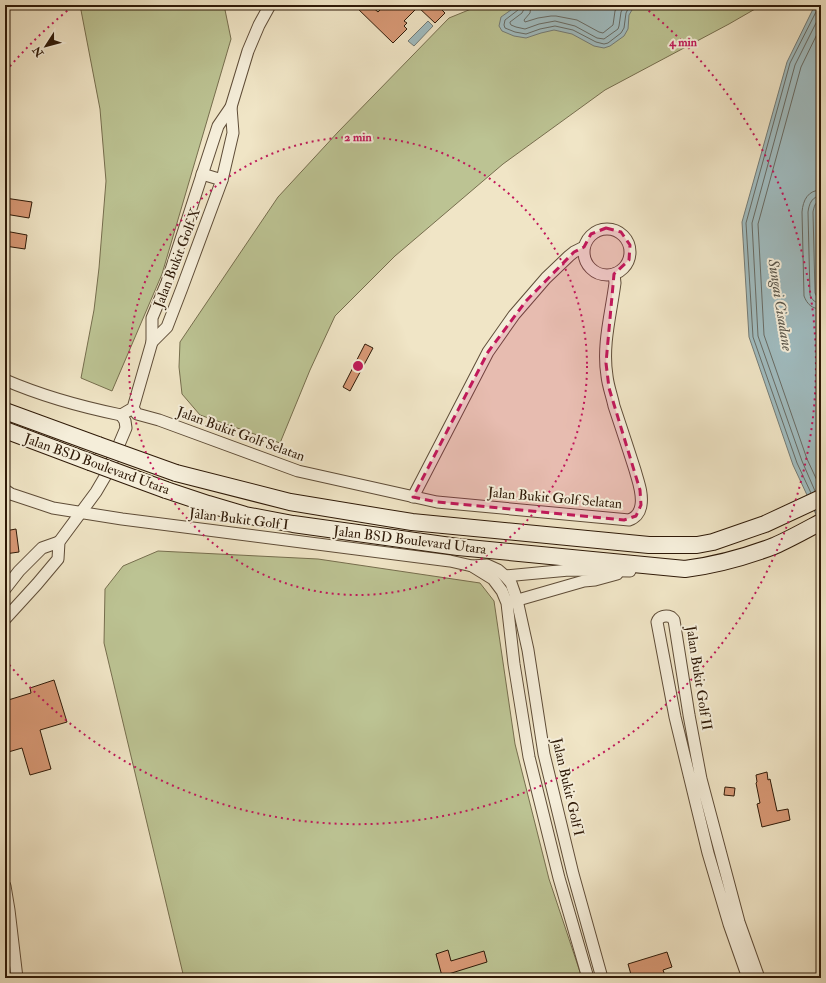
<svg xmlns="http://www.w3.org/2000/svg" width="826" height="983" viewBox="0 0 826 983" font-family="'IM FELL Double Pica',serif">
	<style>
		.green { fill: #bcc393; stroke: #766e4e }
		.water { fill: #a0bcc0; stroke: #737b76 }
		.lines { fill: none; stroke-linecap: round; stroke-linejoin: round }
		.shore { stroke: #686b64; stroke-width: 1 }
		.building { fill: #d89976; stroke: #2f1a08 }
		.minor-casing { stroke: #5f4d38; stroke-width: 13 }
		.secondary-casing { stroke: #2f1a08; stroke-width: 18 }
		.minor { stroke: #f5eeda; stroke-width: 11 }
		.secondary { stroke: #f5eeda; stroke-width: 16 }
		.secondary-bridge-casing { stroke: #2f1a08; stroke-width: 18; stroke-linecap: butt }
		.secondary-bridge { stroke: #f5eeda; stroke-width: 16 }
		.marked { fill: #c2185b; fill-opacity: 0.2; stroke: #c2185b; stroke-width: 3; stroke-dasharray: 8 5; stroke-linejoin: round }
		.ring { fill: none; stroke: #c2185b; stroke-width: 2; stroke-dasharray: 2 4 }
		.labels { text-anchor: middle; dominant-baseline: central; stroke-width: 4; stroke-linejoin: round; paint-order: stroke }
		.street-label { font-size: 14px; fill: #2f1a08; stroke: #f5eeda }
		.water-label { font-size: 15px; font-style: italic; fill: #575348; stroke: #f5eeda }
		.centre { fill: #c2185b; stroke: #f5eeda; stroke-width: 2 }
		.ring-label { font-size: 12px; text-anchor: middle; font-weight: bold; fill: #c2185b; stroke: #f5eeda; stroke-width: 4; stroke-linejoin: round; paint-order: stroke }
	</style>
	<rect width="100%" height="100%" fill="#f0e5c6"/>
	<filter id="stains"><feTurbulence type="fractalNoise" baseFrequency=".005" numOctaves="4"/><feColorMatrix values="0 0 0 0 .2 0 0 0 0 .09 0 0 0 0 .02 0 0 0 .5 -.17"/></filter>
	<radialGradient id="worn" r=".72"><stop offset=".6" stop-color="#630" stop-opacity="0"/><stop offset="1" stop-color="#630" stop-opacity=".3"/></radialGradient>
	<g class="green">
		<path d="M80,5H224L231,39L162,274L112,391L81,378L94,310L99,268L106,181L100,109Z"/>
		<path d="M481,5H762L729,24L605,90L503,164L395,256L335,316L310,370L280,443L200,415L182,394L179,367L180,342L278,197L338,132L449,18Z"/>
		<path d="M158,551L318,559L480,583L494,601L515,744L549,879L582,978H184L104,643L105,589L123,566Z"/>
	</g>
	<g class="water">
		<path d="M518,5H635L629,15L628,29L624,36L610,46L604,48L594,46L572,34L554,30L541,33L526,38L514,36L502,31L499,26L501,17Z"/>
		<path d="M815,5H821V200L817,212L819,293L821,301V525L793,465L749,337L742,222L787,62Z"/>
		<path d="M428,21L433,26L414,46L408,41Z"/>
	</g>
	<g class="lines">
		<g class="shore">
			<path d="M520,5L518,10L505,20L504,25L505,28L515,32L526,34L540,29L555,26L573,30L596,42L604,44L608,43L621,33L624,28L626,13L630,5"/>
			<path d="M525,5L524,9L522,13L510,22V23L511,25L516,27L525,29L539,24L555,21L575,26L597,38L604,39L618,29L619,26L621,12L625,5"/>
			<path d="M531,5L530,13L524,20L525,22L538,18L551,16H556L577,20L599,32L603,33L613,25L615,11L618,5"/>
			<path d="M821,190C808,190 803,200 802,212L804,296C807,304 812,309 821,309"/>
			<path d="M821,196C812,196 809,204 808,212L810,295C812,300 815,303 821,303"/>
			<path d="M821,201C815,201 814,207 813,212L815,293L817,297L821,298"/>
			<path d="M821,489L807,459L764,335L758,224L801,67L821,26"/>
			<path d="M815,491L802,461L758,336L752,223L795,65L821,13"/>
			<path d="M811,493L797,463L753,337L746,223L790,63L818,8V5"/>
		</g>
	</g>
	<g class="building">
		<path d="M354,5H370L378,12L385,5H437L445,13L435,23L418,7L404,21L407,23L404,26L407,29L393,43Z"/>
		<path d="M5,198L32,202L29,218L5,214Z"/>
		<path d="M5,231L27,235L25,249L5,246Z"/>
		<path d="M365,344L373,348L350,391L343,387Z"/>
		<path d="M16,529L19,552L5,554V531Z"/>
		<path d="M54,680L67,722L40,730L51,769L30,775L22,748L5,753V701L31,693L30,688Z"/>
		<path d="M767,772L768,780L770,779L777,811L788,809L790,820L762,827L757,804L760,803L756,783L757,782L756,775Z"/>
		<path d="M725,787L735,788L734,796L724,795Z"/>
		<path d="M448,950L451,961L484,951L487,962L442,976L436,954Z"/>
		<path d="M667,952L672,967L663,970L666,978H632L628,964Z"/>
	</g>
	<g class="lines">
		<defs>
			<g id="minor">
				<path d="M202,174L222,180"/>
				<circle cx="607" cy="252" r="23"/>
				<path d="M152,342L167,327L182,288L222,180L233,133L231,107"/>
				<path d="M5,380C42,396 82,407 121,415"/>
				<path d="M133,408L137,414L159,420L298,471L437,502L629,520C635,518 640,513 641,505C643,493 638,481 635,470C628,448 621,427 614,406C612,396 608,386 607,376C602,345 611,314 615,283L614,274"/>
				<path d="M121,415L133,408L152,342V318L167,282L218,126L231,107L248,51L259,25L270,5"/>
				<path d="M5,490L11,494L53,508L122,519L450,561L472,566L487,565L498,570L505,576L511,583L517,600L528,650L544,754L573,874L602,978"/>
				<path d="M413,497L488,352L514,315L546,278L569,256L574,252L584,247"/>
				<path d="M472,566L493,579L502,591L507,603L514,664L529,757L559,878L588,978"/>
				<path d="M505,576L569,570L630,571"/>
				<path d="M5,589L19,571L42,548L59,542"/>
				<path d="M511,602L584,581L595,580L617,574"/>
				<path d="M5,619L37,584L58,559L59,542L96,492L106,475L126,428L125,421L121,415"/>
				<path d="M5,886L9,910L17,978"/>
				<path d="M748,978L729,924L708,853L675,717L657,622C659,616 666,615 671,617L674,620L689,715L701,779L739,922L759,978"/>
			</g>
			<g id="secondary">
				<path d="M5,411L98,445"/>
				<path d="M5,430L90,462"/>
				<path d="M176,473L290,502L412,522L649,545H697L713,542L765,524L821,498"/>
				<path d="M166,490L208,504L245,515L293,524L458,547L685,569C716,565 745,557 774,546C790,539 806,530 821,522"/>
			</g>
		</defs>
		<use href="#minor" class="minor-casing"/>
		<use href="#secondary" class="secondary-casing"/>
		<use href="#minor" class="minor"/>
		<use href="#secondary" class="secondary"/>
		<defs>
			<g id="secondary-bridge">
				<path d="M98,445L176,473"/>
				<path d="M90,462L166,490"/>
			</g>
		</defs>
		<use href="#secondary-bridge" class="secondary-bridge-casing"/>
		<use href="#secondary-bridge" class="secondary-bridge"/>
	</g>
	<path class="marked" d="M606,228L621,232L630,245L629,260L614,274L606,363L609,388L640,490L641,505L636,516L624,520L437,502L413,497L488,352L526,301L574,252L584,247L591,234Z"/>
	<g class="ring">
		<circle cx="358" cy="366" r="229"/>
		<path d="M6 71A459 459 0 0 1 72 7M644 7A459 459 0 1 1 6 661"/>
	</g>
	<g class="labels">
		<g class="street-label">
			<text transform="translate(177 258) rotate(-69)">Jalan Bukit Golf X</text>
			<text transform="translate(241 434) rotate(20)">Jalan Bukit Golf Selatan</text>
			<text transform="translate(97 464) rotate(20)">Jalan BSD Boulevard Utara</text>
			<text transform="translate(555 498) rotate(5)">Jalan Bukit Golf Selatan</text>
			<text transform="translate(239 519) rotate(7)">Jalan Bukit Golf I</text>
			<text transform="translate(410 540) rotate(7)">Jalan BSD Boulevard Utara</text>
			<text transform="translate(699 678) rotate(81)">Jalan Bukit Golf II</text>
			<text transform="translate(568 787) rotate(77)">Jalan Bukit Golf I</text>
		</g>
		<g class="water-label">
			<text transform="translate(780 305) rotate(81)">Sungai Cisadane</text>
		</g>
	</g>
	<circle cx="358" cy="366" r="6" class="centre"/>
	<g class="ring-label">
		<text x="683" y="46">4 min</text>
		<text x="358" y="141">2 min</text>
	</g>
	<rect width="826" height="983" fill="none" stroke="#f0e5c6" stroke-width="20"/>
	<rect x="6" y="6" width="814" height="971" fill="none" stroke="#2f1a08" stroke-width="2"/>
	<rect x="10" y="10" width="806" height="963" fill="none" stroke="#2f1a08"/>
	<g transform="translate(46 46) rotate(234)" stroke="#f5eeda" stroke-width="3" paint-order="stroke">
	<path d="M0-3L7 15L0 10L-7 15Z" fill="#2f1a08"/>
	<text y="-6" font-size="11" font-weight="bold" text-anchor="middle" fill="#2f1a08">N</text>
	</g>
	<rect width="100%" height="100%" filter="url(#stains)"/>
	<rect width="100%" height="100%" fill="url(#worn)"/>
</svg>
